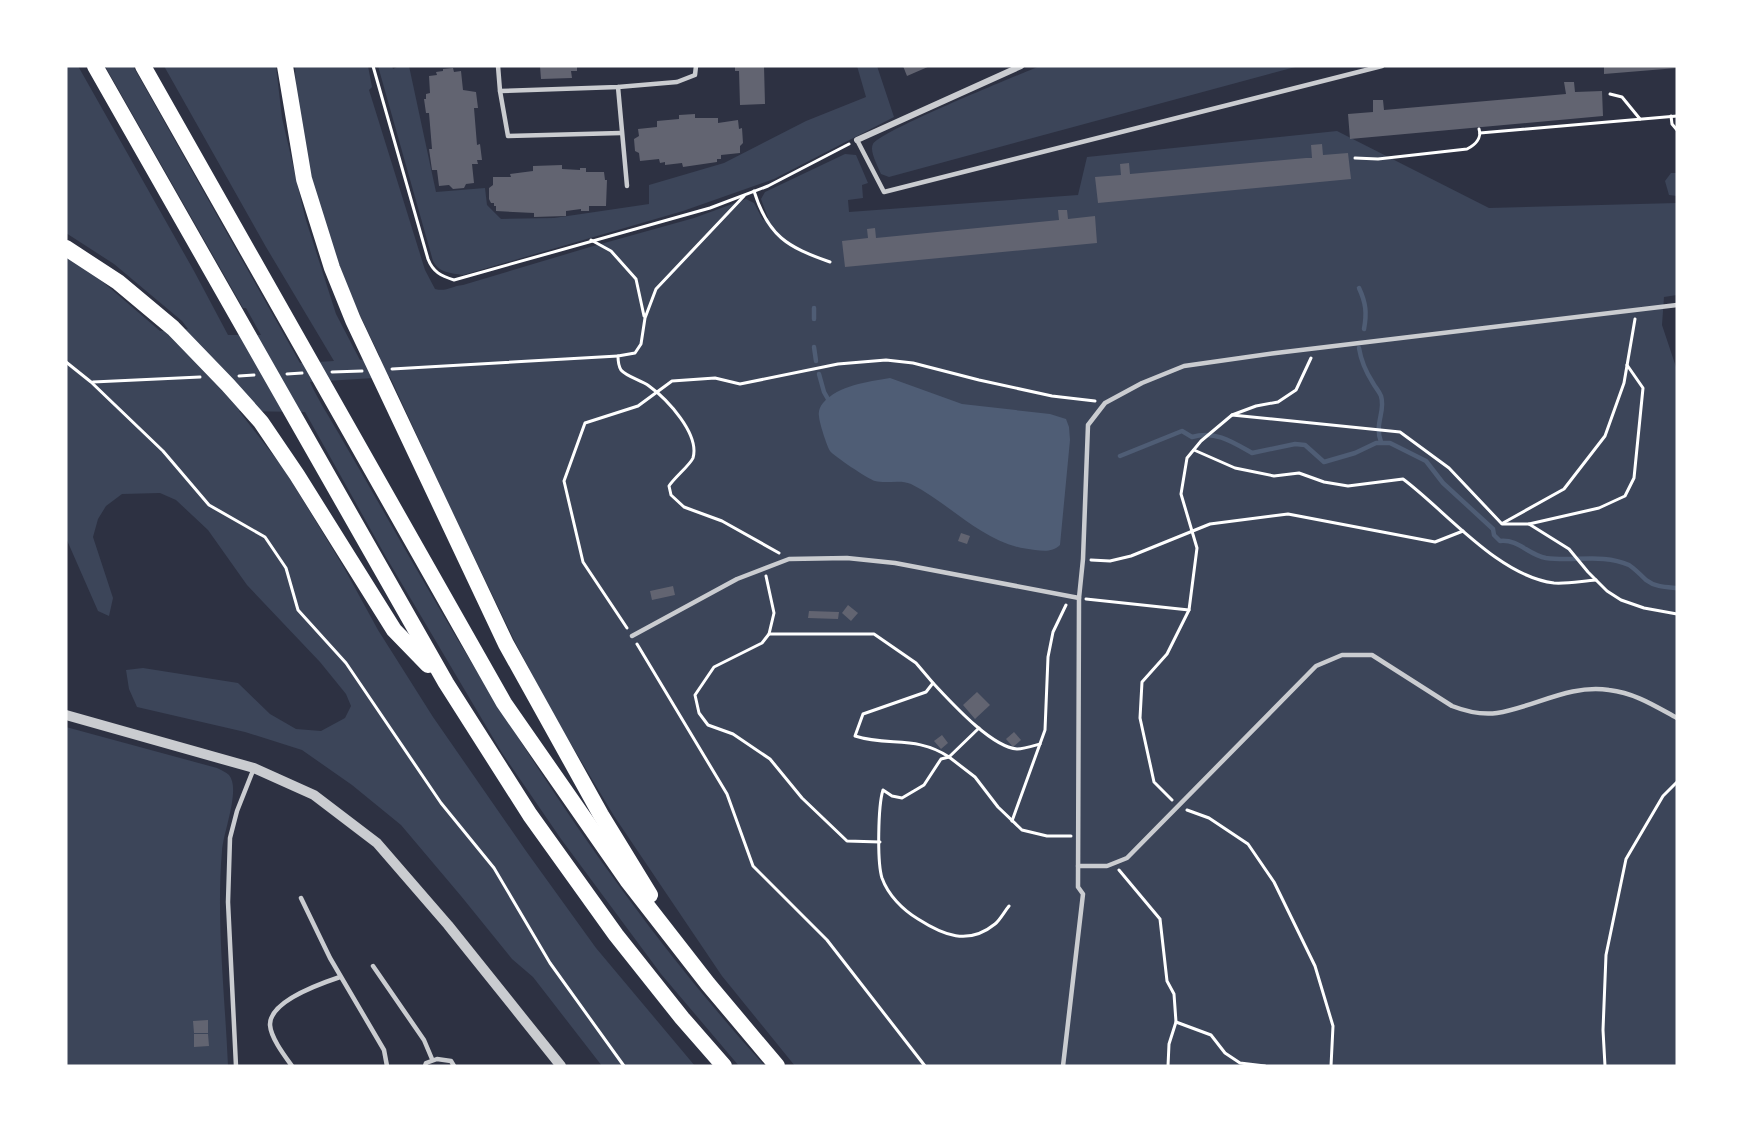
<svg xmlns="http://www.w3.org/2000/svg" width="1743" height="1132" viewBox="0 0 1743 1132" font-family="Barlow,sans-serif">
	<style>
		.green { fill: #3c4559 }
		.water { fill: #4f5d75 }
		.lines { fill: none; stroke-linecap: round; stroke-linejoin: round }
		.stream { stroke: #4f5d75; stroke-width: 4.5 }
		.building { fill: #626471 }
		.path { stroke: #fff; stroke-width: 3 }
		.service { stroke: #caccd0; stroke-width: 4.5 }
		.minor { stroke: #caccd0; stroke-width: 6 }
		.tertiary { stroke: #caccd0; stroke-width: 10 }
		.motorway { stroke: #fff; stroke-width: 16 }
	</style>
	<rect width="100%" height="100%" fill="#2d3142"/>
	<g class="green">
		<path d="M66,66H78L194,271L228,335H261L246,308H243L105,66H133L300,363L334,361L266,247L164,66H276L282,118L305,217L336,314L360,360L380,357C368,331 354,305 344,277C319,214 296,134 295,66H368L372,87L369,90L425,270L435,289C447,292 451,286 463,285L590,247L694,218L746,199L754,203L763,220L768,218L761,199L765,192L845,154L856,155L868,183L862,185L863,198L848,200L849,212L1078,195L1087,157L1337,131L1489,208L1677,203V295L1664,297L1662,325L1677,370V1066H795L722,976L614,816L553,714L516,644L448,503L390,377L310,382C319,402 332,421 343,441C364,477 385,514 406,551C510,733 624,911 765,1066H739L661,974L561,839L502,753L386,557L305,412L239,411L284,469L343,566L378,630L433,717L526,851L596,948L695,1066H602L533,977L512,959L461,896L401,825L352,785L302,750L245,732L137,707L129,689L126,670L143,668L238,683L270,714L296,729L321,731L345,718L351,706L346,694L320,662L247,585L208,530L176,500L160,493L122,494L106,506L98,519L93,537L113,598L109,616L98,611L66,538V257L103,282L160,331L188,329L182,321L114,264L66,233Z"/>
		<path d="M378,66H392L393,69L399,66H409L436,192L485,188L487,205L501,219L554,218L649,204V185L724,163L806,121L866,97L857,66H877L894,117L774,179L683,211L463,275C451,273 439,273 433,261Z"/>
		<path d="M1040,66H1299L889,177L881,174C878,166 869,151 873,144C882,130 1016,76 1040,66Z"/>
		<path d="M1671,173H1677V196L1669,195L1665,181Z"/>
		<path d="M66,727L217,768C221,770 226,772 229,775C241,789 223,833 222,851C216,920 225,996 228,1066H66Z"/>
	</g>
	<path class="water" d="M890,378L962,404L1050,414L1066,419L1069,427L1070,440L1060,545C1053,552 1044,551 1035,550C985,546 954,506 911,484C900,479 887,484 875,481C868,479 834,456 830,451C827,446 819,422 819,416C818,412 820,406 823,403C839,385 867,382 890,378Z"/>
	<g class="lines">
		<g class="stream">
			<path d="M1359,288C1366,303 1367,313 1364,329"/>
			<path d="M814,319V308"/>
			<path d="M814,347L816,361"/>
			<path d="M1359,348C1361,361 1366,372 1373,383C1375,387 1379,391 1381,396C1386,411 1374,423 1381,442"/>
			<path d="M819,374L824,392L828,399"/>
			<path d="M1120,456L1182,431L1192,437C1215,430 1233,442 1252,453L1295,444L1305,445L1324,462L1355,453L1376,443H1390L1426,461L1443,483L1493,529L1494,535L1500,541C1519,539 1528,555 1546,558C1574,562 1602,553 1629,565C1635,569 1641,575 1646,580C1655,587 1666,587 1677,588"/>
		</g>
	</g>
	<g class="building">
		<path d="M540,66H577V71H571L572,78L541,79Z"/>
		<path d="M735,66H764L765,104L740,105L739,71H735Z"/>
		<path d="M903,66H930L907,76Z"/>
		<path d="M1604,66H1677V68L1604,74Z"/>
		<path d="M453,68L454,72L461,71L463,90L476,92L478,108H474L477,145L480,144L482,160H477L478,164H472L474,183L466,184L464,188L453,189L449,185L439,186L437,170H432L429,149H432L429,113H426L424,99H426V94L430,93L429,76L437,75L436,72L443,71V69Z"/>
		<path d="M1564,82H1574L1575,92L1602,91L1603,116L1350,139L1348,114L1373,112V100H1383L1384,110L1566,94Z"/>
		<path d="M695,114V118H718V123L738,120L739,129L742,128L743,143L740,146V153L721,155V159H717V162L683,167L682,163L665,165V162L660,163L659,159L640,161L639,153L635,151L634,139L639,136L638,129L657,127V121L679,119V115Z"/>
		<path d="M1322,144L1323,155L1348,153L1351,179L1098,203L1095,177L1121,175L1120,164L1129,163L1130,174L1306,158H1312L1311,145Z"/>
		<path d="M562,165V169L580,170V168H586V172H604L605,180H607L606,206H589V211H581V209L566,211V216L534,217V213L496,211V206H494V203H491L489,199V188L493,185V177H511L510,174L533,171V166Z"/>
		<path d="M1058,210H1067L1068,219L1095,216L1097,243L845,267L842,241L868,238L867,229L875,228L876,238L1059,220Z"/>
		<path d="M961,533L970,536L967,544L958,541Z"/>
		<path d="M673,586L675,595L652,600L650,591Z"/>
		<path d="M848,605L858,613L851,621L842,613Z"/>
		<path d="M809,611L839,612L838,619L808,618Z"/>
		<path d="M977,692L990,705L975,719L963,705Z"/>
		<path d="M1014,732L1021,740L1013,747L1006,739Z"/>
		<path d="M942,735L948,743L941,749L934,741Z"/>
		<path d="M208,1020V1033H194L193,1021Z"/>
		<path d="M194,1034H208L209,1046L194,1047Z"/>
	</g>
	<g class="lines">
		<g class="path">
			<path d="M373,66L428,259C433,272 441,276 454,280L710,208L768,186L849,144"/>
			<path d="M1610,94L1622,97L1640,119"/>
			<path d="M1671,116L1672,124L1677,130"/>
			<path d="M1480,133L1677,116"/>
			<path d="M1355,158L1378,159L1467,149C1475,145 1482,138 1479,129"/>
			<path d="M754,191C768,236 787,247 830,262"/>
			<path d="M744,196L656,289L645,318L641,344L635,353L618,356C618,361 618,365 621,370C627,377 641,380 649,386C667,399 700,434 693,458C690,465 674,478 669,486L671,495L684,507L722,521L779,553"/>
			<path d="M591,240L611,251L636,279L644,316"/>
			<path d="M66,362L91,382L163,451L209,505L265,537L286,568L298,610L346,663L441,803L494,868L550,963L624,1066"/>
			<path d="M392,369L618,356"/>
			<path d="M332,372L362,371"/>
			<path d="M287,374L302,373"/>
			<path d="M239,376L254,375"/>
			<path d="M93,382L200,377"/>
			<path d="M1232,415L1400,432L1449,468L1502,524H1529L1569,549L1588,572L1607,591L1621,600L1644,608L1677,614"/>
			<path d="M1194,450L1235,468L1274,476L1299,473L1324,482L1348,486L1403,479C1446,511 1498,576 1554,583C1567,584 1582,581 1596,580"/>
			<path d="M1503,523L1564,489L1605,436L1624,383L1635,319"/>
			<path d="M1529,524L1599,508L1625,496L1634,478L1643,388L1627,365"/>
			<path d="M1091,560L1110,561L1131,556L1210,524L1288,514L1435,542L1463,531"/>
			<path d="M766,576L774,613L769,634L762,643L714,667L695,695L699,713L708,725L733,734L770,759L802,798L847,841L880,842"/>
			<path d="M1086,599L1189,610"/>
			<path d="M627,628L583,562L564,481L585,423L638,406L672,381L715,378L740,384L838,364L886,360L913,363L979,380L1052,396L1095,401"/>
			<path d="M769,634H874L916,663L933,683L926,692L863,714L855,736C889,747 916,735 949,757L979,728"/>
			<path d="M637,644L727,794L753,866L827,940L925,1066"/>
			<path d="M933,683C951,702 991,747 1017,749C1024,749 1033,746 1040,744"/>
			<path d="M1172,800L1154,782L1140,718L1142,682L1167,654L1189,610L1197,548L1181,494L1187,458L1201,441L1232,415L1256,406L1278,402L1296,390L1311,358"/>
			<path d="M1187,810L1209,818L1248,844L1274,882L1315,966L1333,1026L1331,1066"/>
			<path d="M1012,821L1045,730L1048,657L1053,632L1066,605"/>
			<path d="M1119,870L1160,919L1167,981L1174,994L1176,1022L1169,1044L1168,1066"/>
			<path d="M1009,906C1004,912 1000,920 995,924C968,946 943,935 918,919C903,910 888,895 882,878C877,862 878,806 883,790L892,796L902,798L924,785L941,759L949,757L975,777L998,807L1022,830L1047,836H1071"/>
			<path d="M1176,1022L1211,1035L1225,1053L1240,1063L1265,1066"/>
			<path d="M1605,1066L1603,1030L1606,955L1626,859L1663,796L1677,782"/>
		</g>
		<g class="service">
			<path d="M498,66L500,91L508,136L621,133"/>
			<path d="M618,87L627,186"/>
			<path d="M500,91L618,87L677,82L695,75L696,66"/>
			<path d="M857,140L884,192L1382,66"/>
			<path d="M632,636L737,579L789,559L847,558L895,563L1079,598"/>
			<path d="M1078,866H1107L1127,858L1316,666L1342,655H1372L1452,706C1465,711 1483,715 1497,713C1535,707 1569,684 1609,690C1635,693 1655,706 1677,718"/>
			<path d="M301,898L330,958L384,1050L387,1066"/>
			<path d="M373,966L424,1040L432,1059"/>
			<path d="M236,1066L228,902L230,838L237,811L254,768"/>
			<path d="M292,1066C284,1055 271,1038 270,1025C269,1001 322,983 340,977"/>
			<path d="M425,1066L426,1063L437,1059L451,1061L454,1066"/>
			<path d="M1063,1066L1083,894L1078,887L1079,598L1083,559L1088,425L1105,403L1142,383L1184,366L1276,353L1677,305"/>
		</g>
		<path class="minor" d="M857,140L1021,66"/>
		<path class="tertiary" d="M66,715L254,768L314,795L377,843L448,925L561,1066"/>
		<g class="motorway">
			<path d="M95,66L446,683L530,815L616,935L682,1018L724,1066"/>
			<path d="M143,66L504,703L627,880L708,984L777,1066"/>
			<path d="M285,66L304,179L332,268L353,320L506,644L601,815L650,895"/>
			<path d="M66,248L118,282L173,328L228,385L261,422L297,475L394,630L428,665"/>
		</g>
	</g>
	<rect width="1743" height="1132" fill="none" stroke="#ffffff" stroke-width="135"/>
</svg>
